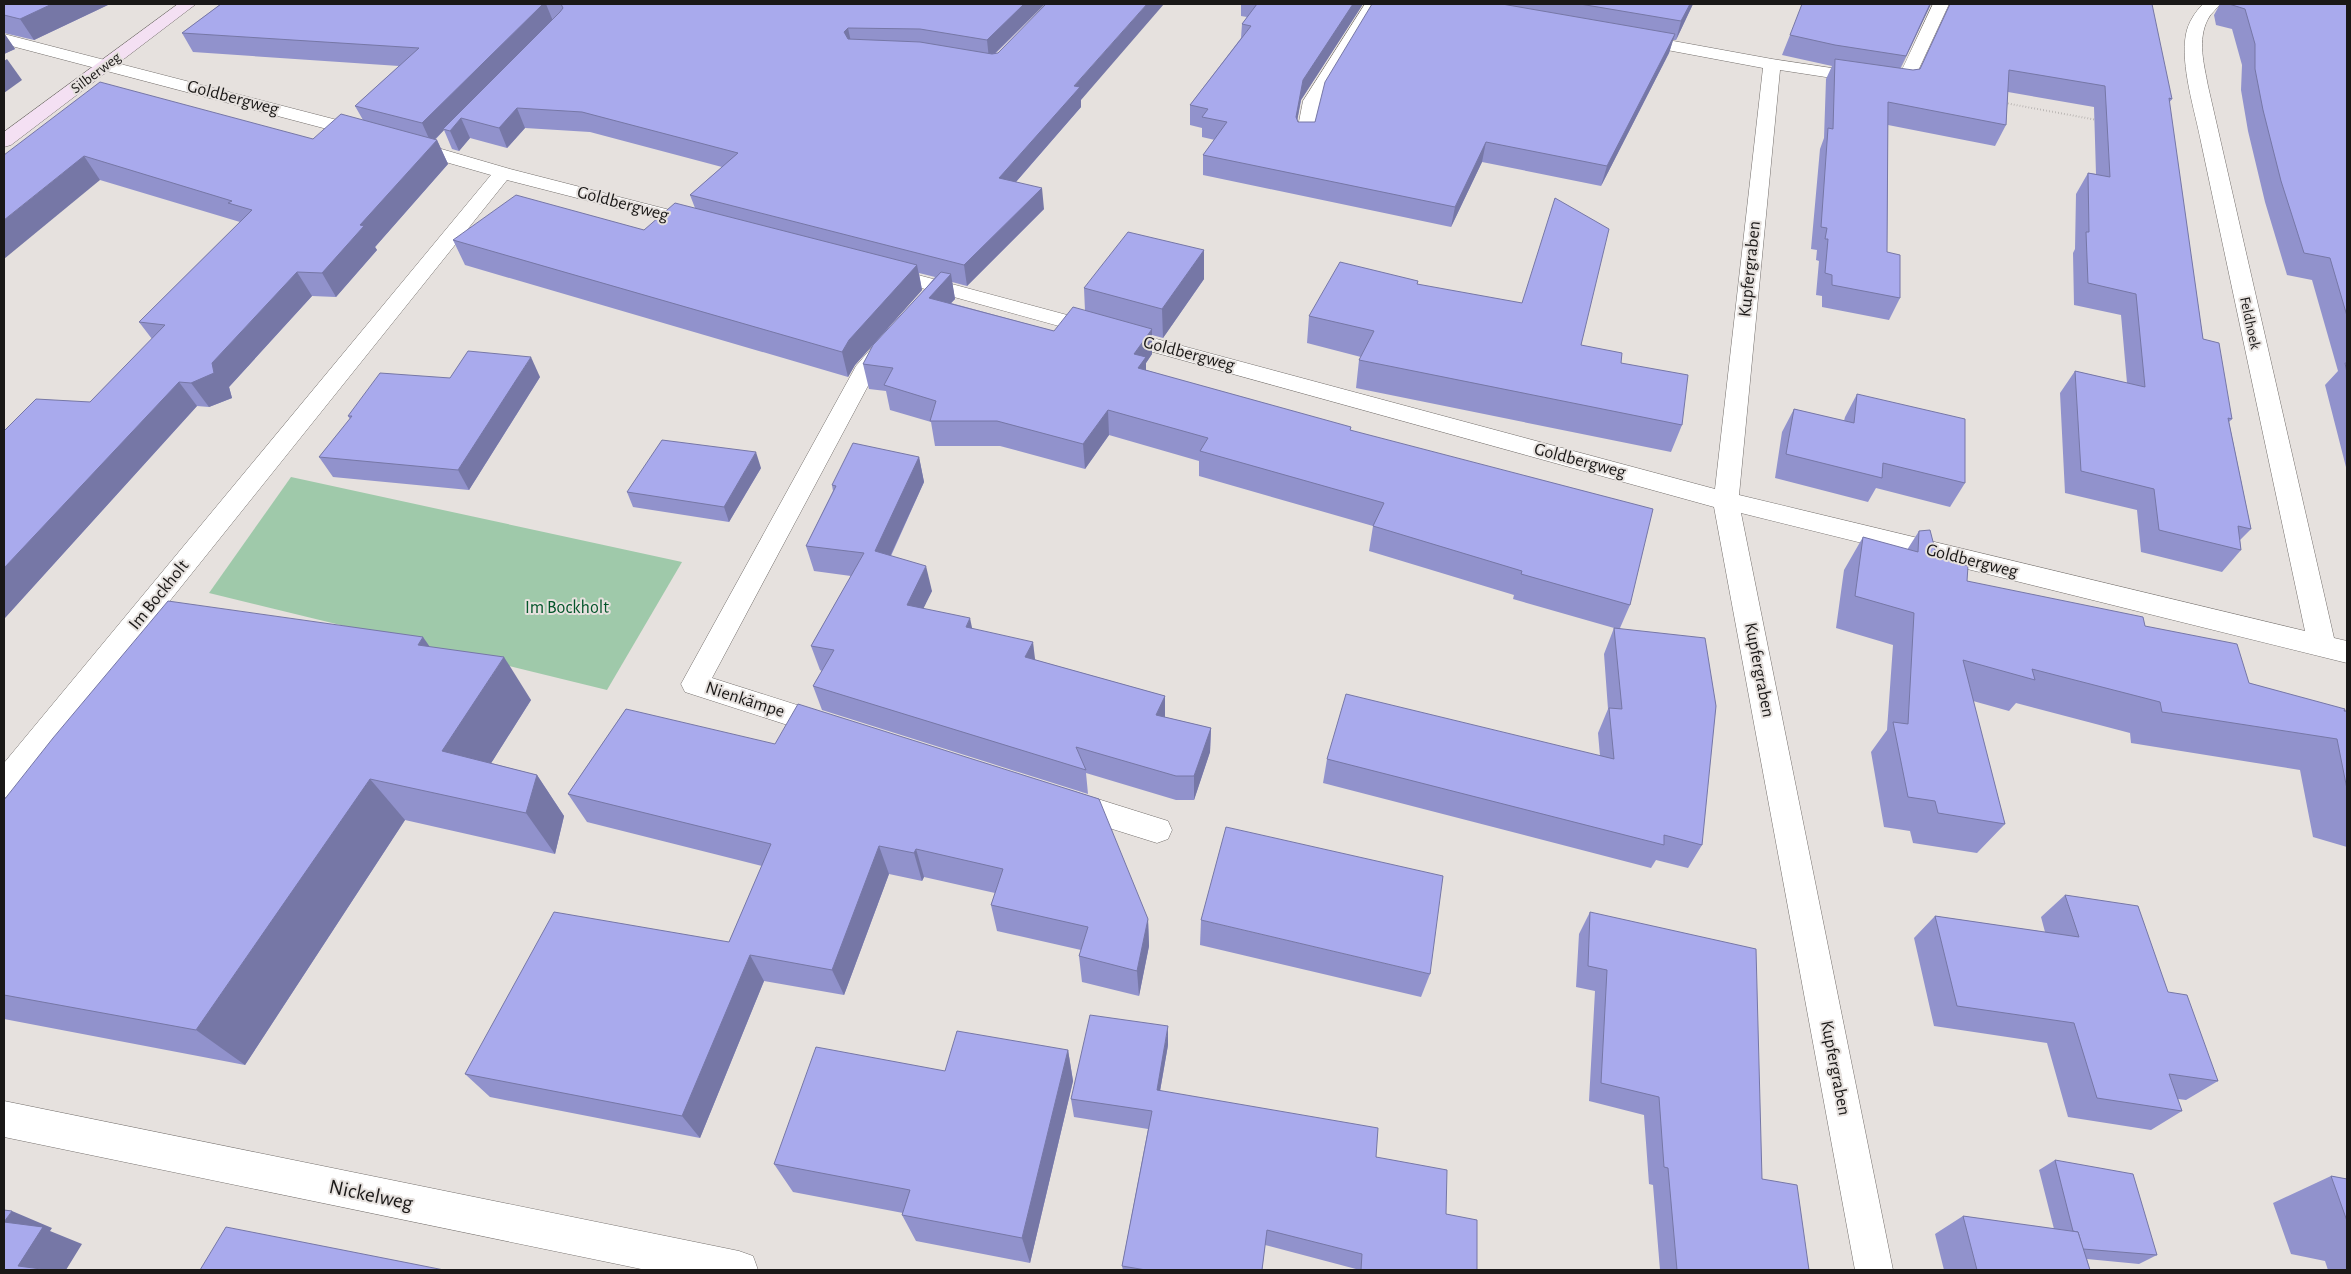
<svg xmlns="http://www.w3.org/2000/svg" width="2351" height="1274" viewBox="0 0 2351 1274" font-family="'Alegreya Sans',sans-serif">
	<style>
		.green { fill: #9fc9aa }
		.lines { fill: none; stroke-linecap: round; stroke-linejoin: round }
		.street-casing { stroke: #75706d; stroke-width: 1 }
		.secondary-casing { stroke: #75706d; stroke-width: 1 }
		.path { stroke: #999593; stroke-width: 2; stroke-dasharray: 0.5 2.5; stroke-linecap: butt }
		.street { fill: #fff; fill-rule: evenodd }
		.secondary { fill: #f4e0f3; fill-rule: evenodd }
		.wall { fill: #9192cc }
		.shaded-wall { fill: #7677a6 }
		.building { fill: #a9aaed; stroke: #7677a6 }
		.labels { text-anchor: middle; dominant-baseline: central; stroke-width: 4; stroke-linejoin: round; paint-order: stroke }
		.far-street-label { font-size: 15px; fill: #1a1817; stroke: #e6e1de }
		.street-label { font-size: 18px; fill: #1a1817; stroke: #e6e1de }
		.park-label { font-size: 18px; fill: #03552a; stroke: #e6e1de }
		.near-street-label { font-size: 21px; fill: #1a1817; stroke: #e6e1de }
	</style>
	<rect width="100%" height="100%" fill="#e6e1de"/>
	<path class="green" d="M291,477L682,562L607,690L209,593Z"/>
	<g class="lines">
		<defs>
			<g id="street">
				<path d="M1365,4H1381L1321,101L1314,137L1312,141H1298L1296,137L1303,101Z"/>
				<path d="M1933,4H1949L1910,88L1904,89L1780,70L1739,495L2305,631L2201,142C2195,111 2180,65 2186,34C2188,23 2195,12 2203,4H2220C2217,9 2211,13 2208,19C2197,40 2204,64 2208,86L2334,638L2347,641V663L1741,513L1893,1270H1855L1714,507L878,276L875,272L878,268L885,266L892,268L1715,489L1763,68L1635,44L1629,43L1627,39L1629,35L1635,34L1772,59L1898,78Z"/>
				<path d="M4,34L372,129L374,133L372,137L365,139L4,44Z"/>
				<path d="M407,139L510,169L705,219L708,223L705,227L698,229L507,180L15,794L4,798V763L491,175L400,149L398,145L400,141Z"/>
				<path d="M888,336L896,338L899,343L877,369L712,678L838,718L843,726L838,734L828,738L685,692L681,684L856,366L880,338Z"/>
				<path d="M1069,790L1168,821L1172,830L1168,839L1157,843L1058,812L1054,803L1058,794Z"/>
				<path d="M4,1101L739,1251L753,1256L758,1270H646L4,1137Z"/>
			</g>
			<path id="secondary" d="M178,4H196L11,145L4,147V132Z"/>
		</defs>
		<use href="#street" class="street-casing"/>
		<use href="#secondary" class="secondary-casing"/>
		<path class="path" d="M2005,103L2097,120"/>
		<use href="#street" class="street"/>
		<use href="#secondary" class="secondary"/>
	</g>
	<g class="wall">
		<path d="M4,4H110L34,40L4,33L15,49L4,54Z"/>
		<path d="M221,4H1045L995,54L1081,100V107L1016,182L1044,209L967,286L952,282L955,299L951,303L1054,331L1085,311L1084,288L1204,250V279L1163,338L1152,335V354L1146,363V370L1350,430L1630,605L1620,628L1702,845L1688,868L1656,860L1651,868L1323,783L1327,759L1600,756L1598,733L1608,709L1604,654L1614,628L1513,599L1514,595L1369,551L1373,526L1199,476V461L1109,435L1085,469L1000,446H935L931,422L890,410L886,391L869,389L863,364L935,277L919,273L922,290L855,365L848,377L465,265L453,240L644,230L695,208L690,195L722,167L590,132L525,128L507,148L470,138L459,151L452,149L444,130L435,140H437L448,164L375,247L377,250L336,297L312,296L229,387L232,398L209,407L197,406L4,619V431L90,402L152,339L139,322L240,222L100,180L4,155L313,139L363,120L355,106L399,66L193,52L182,33Z"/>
		<path d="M1241,4H1363L1301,100L1297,121L1298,122H1315L1372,4H1693L1676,40H1673L1669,53L1601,186L1482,162L1451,227L1203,175V155L1215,140L1202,137V128L1190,125V105L1241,38L1242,24L1247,17L1241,16Z"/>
		<path d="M1931,4L1900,69L1913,70L1920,69L1950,4L2172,99L2169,103L2203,339L2232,419L2229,422L2251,529L2240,540L2241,550L2222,572L2141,552L2137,510L2065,493L2060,393L2075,371L2127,383L2121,315L2074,305L2073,253L2075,249L2076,194L2088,173L2096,174L2094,107L2008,92L2006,125L1995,146L1888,125L1887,252L1900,298L1889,320L1822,307V296L1816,295L1819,261L1816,260L1817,250L1811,249L1820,149L1824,138L1826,79L1832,66L1782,55L1790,35Z"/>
		<path d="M2220,4H2347V471L2325,385L2338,371L2312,280L2287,275L2265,202L2248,131L2241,90L2242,65L2232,29L2216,25L2214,15Z"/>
		<path d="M1418,281L1417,284L1581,345L1621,363L1682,425L1671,452L1356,388L1359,360L1361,357L1307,343L1309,316Z"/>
		<path d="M540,377L469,490L333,477L319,457L350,419L348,416L450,378Z"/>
		<path d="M1857,394L1965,483L1950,507L1876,488L1868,502L1775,478L1782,432L1794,409L1844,421L1845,417Z"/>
		<path d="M919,457L924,482L891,556L932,591L923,608L972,629L1036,660L1165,696V717L1211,728L1210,752L1194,800H1176L1086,773L1088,794L822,710L813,686L822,671L820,670L811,646L851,576L814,571L806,546L833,491L832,485Z"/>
		<path d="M761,468L729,522L633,507L627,492Z"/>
		<path d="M1919,531L1937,557L1967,581L2145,626L2249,683L2347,711V847L2313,837L2300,770L2131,743L2130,733L2016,703L2009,711L1973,701L2005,824L1977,853L1913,843L1910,831L1884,827L1871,752L1887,730L1893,645L1836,628L1844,570L1863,537L1907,550Z"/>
		<path d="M430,647L531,700L491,763L537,775L564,816L555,854L405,820L245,1065L4,1019V800Z"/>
		<path d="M626,709L1148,919L1149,946L1139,996L1082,982L1079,956L1081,950L997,931L991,905L995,893L924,877L922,881L889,874L844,995L764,981L700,1138L490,1097L465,1074L729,942L762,866L587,822L568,794Z"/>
		<path d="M2065,895L2168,992L2218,1081L2186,1100L2178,1099L2182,1111L2151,1130L2068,1117L2047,1043L1934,1026L1914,938L1935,916L2045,932L2041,917Z"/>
		<path d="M1590,912L1762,1179L1809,1270H1660L1653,1185L1649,1184L1644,1115L1589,1101L1595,991L1576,987L1579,934Z"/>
		<path d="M1201,920L1430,974L1421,997L1200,945Z"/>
		<path d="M1168,1045L1160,1091L1376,1157L1446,1214L1477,1270H1356V1269L1265,1245L1262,1270H1123L1122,1266L1148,1129L1074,1117L1071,1099Z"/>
		<path d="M1068,1050L1073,1081L1030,1263L916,1241L902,1215L903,1213L793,1192L774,1164L945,1071Z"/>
		<path d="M2055,1160L2157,1255L2139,1264L2087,1259L2090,1270H1944L1935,1234L1963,1216L2054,1229L2039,1170Z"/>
		<path d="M2331,1176L2347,1179V1270H2328L2325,1261L2291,1254L2273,1203Z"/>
	</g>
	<g class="shaded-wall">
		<path d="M52,4H110L34,40L20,19Z"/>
		<path d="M543,4H546L553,21L443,129L444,130L431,143L422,123Z"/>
		<path d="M1024,4H1045L989,59L987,40Z"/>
		<path d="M1147,4H1164L1081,100V107L1002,198L999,178L1074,86Z"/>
		<path d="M1353,4H1363L1301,100L1294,137L1296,117L1303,80Z"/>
		<path d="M1690,4H1693L1676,40L1681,21Z"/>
		<path d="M1930,4H1931L1897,76L1906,56Z"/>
		<path d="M848,28L852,47L844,32Z"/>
		<path d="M4,33L15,49L4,54Z"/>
		<path d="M1675,34L1669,53L1601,186L1607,166Z"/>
		<path d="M7,59L22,80L4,93V61Z"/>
		<path d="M517,108L525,128L507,148L499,128Z"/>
		<path d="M461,118L470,138L459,151L450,131Z"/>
		<path d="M437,140L448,164L375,247L377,250L336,297L322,273L360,225Z"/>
		<path d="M1486,142L1482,162L1451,227L1455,207Z"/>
		<path d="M84,156L100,180L4,259V220Z"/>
		<path d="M1042,188L1044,209L967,286L964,265Z"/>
		<path d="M1204,250V279L1163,338L1162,309Z"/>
		<path d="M917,265L922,290L855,365L848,377L842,352L849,340Z"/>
		<path d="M297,272L312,296L229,387L232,398L209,407L191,383L212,363Z"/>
		<path d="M951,274L955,299L933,322L929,298Z"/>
		<path d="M1152,329V354L1146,363V382L1139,393L1134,354Z"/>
		<path d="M531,357L540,377L469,490L458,470Z"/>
		<path d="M179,382L197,406L4,619V568Z"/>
		<path d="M1108,410L1109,435L1085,469L1083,444Z"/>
		<path d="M756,452L761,468L729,522L724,507Z"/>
		<path d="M919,457L924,482L881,576L875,551Z"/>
		<path d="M926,566L932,591L913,630L907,605Z"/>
		<path d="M970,618L975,642L966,627Z"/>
		<path d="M423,637L453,680L418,645Z"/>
		<path d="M1033,642L1036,667L1025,657Z"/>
		<path d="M504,657L531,700L473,792L442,751Z"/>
		<path d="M1165,696V720L1156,715Z"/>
		<path d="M1211,728L1210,752L1194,800V776Z"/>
		<path d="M537,775L564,816L555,854L526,813Z"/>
		<path d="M370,779L405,820L245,1065L196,1030Z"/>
		<path d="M879,846L889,874L844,995L832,970Z"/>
		<path d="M916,849L924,877L922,881L914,853Z"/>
		<path d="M1148,919L1149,946L1139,996L1137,971Z"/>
		<path d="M750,955L764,981L700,1138L682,1116Z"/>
		<path d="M1168,1026V1045L1157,1108V1090Z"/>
		<path d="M1068,1050L1073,1081L1030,1263L1022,1238Z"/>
		<path d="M12,1211L52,1228L50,1231L82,1244L66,1270H29L18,1266L4,1222Z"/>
	</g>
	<g class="building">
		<path d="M4,4H52L20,19L4,15Z"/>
		<path d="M221,4H543L422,123L355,106L419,48L182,33Z"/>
		<path d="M561,4H1024L987,40L920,29L848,28L844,32L848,39L920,42L992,54L998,53L1046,4H1147L1074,86L1080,87L999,178L1042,188L964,265L690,195L738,153L582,112L517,108L499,128L461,118L450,131L443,129L560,12L563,8Z"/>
		<path d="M1257,4H1353L1303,80L1296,117L1298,122H1315L1325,82L1372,4H1502L1675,34L1607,166L1486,142L1455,207L1203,155L1227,122L1202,117L1208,109L1190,105L1251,26L1242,24Z"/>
		<path d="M1580,4H1690L1681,21Z"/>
		<path d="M1802,4H1930L1906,56L1835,45L1790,35Z"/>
		<path d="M1950,4H2152L2172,99L2169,98L2203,339L2219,343L2232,419L2228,418L2251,529L2238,526L2241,550L2159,530L2154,489L2081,471L2075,371L2145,387L2136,294L2088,283L2086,232H2089L2088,173L2110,177L2105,86L2009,70L2006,125L1888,102L1887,252L1900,255V298L1832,285V275L1825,273L1828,239H1825L1827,228L1821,227L1828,128L1833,129L1835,59L1913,70L1920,69Z"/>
		<path d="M2229,4H2347V316L2330,258L2304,253L2281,181L2263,110L2255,69V44L2245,9Z"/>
		<path d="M100,82L313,139L341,114L437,140L360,225L364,226L322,273L297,272L212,363L214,373L191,383L179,382L4,568V431L36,399L90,402L165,325L139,322L252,210L228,203L232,201L84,156L4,220V155Z"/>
		<path d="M516,195L644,230L675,203L917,265L849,340L842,352L453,240Z"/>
		<path d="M1555,198L1609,229L1581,345L1622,353L1621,363L1688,375L1682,425L1359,360L1374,331L1309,316L1340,262L1418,281L1417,284L1522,303Z"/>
		<path d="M1128,232L1204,250L1162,309L1084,288Z"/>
		<path d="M941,272L951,274L929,298L1054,331L1073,307L1152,329L1134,354L1146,357L1138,368L1351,427L1350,430L1653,509L1630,605L1521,574L1522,571L1373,526L1384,503L1200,451L1208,438L1108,410L1083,444L997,421H930L936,401L884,385L893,368L863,364L873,345Z"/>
		<path d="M468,351L531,357L458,470L319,457L352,416H348L380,373L450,378Z"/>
		<path d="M2345,363H2347V373Z"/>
		<path d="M1857,394L1965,419V483L1883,463L1882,478L1786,454L1794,409L1854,423Z"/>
		<path d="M662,440L756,452L724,507L627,492Z"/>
		<path d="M853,443L919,457L875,551L926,566L907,605L970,618L966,627L1033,642L1025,657L1165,696L1156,715L1211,728L1194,776H1176L1076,747L1086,770L813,686L834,650L811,646L864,553L806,546L836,486L832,485Z"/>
		<path d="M1930,530L1937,557L1968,566L1967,581L2143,617L2145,626L2237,644L2249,683L2345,709L2344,711H2347V789L2337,739L2162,712L2160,702L2032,669L2035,680L1963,660L2005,824L1938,813L1935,801L1908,797L1893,722L1908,724L1914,613L1855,596L1863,537L1918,552L1919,531Z"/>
		<path d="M168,601L423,637L418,645L504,657L442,751L537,775L526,813L370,779L196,1030L4,995V800L53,738Z"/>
		<path d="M1614,628L1705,638L1716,706L1702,845L1664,835V845L1327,759L1346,694L1614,759L1609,708L1622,709Z"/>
		<path d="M798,704L1099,799L1148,919L1137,971L1079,956L1088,927L991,905L1003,869L916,849L914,853L879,846L832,970L750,955L682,1116L465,1074L554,912L729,942L771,844L568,794L626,709L775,744Z"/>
		<path d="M1226,827L1443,876L1430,974L1201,920Z"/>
		<path d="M2065,895L2138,906L2168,992L2187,995L2218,1081L2169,1074L2182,1111L2097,1098L2074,1023L1957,1006L1935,916L2079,937Z"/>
		<path d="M1590,912L1756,949L1762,1179L1797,1185L1809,1270H1677L1668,1168L1664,1167L1659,1097L1601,1083L1607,970L1588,966Z"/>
		<path d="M1090,1015L1168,1026L1157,1090L1378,1128L1376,1157L1447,1170L1446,1214L1477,1220V1270H1361L1362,1254L1267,1230L1262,1270H1146L1122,1266L1152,1111L1071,1099Z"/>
		<path d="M957,1031L1068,1050L1022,1238L902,1215L910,1190L774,1164L816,1047L945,1071Z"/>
		<path d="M2055,1160L2133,1174L2157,1255L2083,1249L2078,1232L2073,1231Z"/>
		<path d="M2331,1176L2347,1179V1221Z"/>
		<path d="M4,1210L12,1211L4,1222L43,1227L18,1266L49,1270H4Z"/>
		<path d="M1963,1216L2078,1232L2090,1270H1977Z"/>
		<path d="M226,1227L444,1270H200Z"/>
	</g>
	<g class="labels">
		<g class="far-street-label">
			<text transform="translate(96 73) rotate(-37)">Silberweg</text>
			<text transform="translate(2250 323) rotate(78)">Feldhoek</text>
		</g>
		<g class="street-label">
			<text transform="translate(233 98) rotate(15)">Goldbergweg</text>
			<text transform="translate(623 204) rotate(15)">Goldbergweg</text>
			<text transform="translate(1750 269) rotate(-84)">Kupfergraben</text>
			<text transform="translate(1189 354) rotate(15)">Goldbergweg</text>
			<text transform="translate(1580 461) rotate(15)">Goldbergweg</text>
			<text transform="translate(1972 561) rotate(14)">Goldbergweg</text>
			<text transform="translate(159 595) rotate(-51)">Im Bockholt</text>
			<text transform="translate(1759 670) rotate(79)">Kupfergraben</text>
			<text transform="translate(745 700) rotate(18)">Nienkämpe</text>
			<text transform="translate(1835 1068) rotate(79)">Kupfergraben</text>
		</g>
		<g class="park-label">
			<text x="567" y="608">Im Bockholt</text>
		</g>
		<g class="near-street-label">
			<text transform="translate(371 1195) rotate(12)">Nickelweg</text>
		</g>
	</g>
	<rect width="2351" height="1274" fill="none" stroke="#1a1817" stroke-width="10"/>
</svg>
